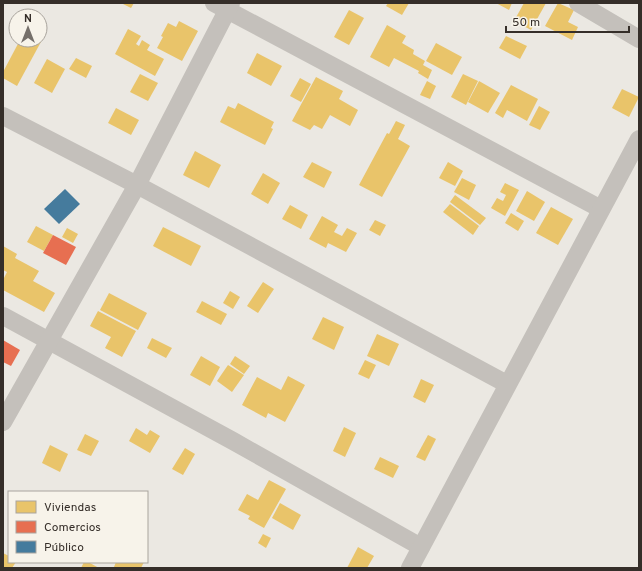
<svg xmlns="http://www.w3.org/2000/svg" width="642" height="571" viewBox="0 0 642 571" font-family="Overpass,sans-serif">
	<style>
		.homes { fill: #e9c46a }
		.shops { fill: #e76f51 }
		.public { fill: #457b9d }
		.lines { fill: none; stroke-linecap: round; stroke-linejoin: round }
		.minor { stroke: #c4c0bb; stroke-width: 18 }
	</style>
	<rect width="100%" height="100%" fill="#ebe8e2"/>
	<g class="homes">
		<path d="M121,3H134L131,8Z"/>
		<path d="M388,3H409L402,15L386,6Z"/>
		<path d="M496,3H512L509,10Z"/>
		<path d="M524,3H546L531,30L514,21Z"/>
		<path d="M558,3L574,10L568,22L578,27L572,40L545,26Z"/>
		<path d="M349,10L364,18L349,45L334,37Z"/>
		<path d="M179,21L198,31L182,61L157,48L163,37L161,36L168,23L176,27Z"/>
		<path d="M387,25L406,36L402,43L414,50L413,54L425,61L423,65L432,70L428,79L418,73L419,71L394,58L389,67L370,57Z"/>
		<path d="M128,29L141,36L136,44L139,46L142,40L150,45L147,50L164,59L155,76L115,54Z"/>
		<path d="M506,36L527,46L520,59L499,48Z"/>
		<path d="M40,39L42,40L17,86L3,78V72L20,40Z"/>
		<path d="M436,43L462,57L452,75L426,61Z"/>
		<path d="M257,53L282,66L271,86L247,73Z"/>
		<path d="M76,58L92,66L86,78L69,69Z"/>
		<path d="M47,59L65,69L52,93L34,83Z"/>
		<path d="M140,74L158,83L148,101L130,92Z"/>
		<path d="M463,74L478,81L466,105L451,97Z"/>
		<path d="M316,77L343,91L339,99L358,110L350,126L330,115L322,129L314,125L310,130L292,121Z"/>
		<path d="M300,78L311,84L301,102L290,96Z"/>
		<path d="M427,81L436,86L430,99L420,95Z"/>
		<path d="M479,81L500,93L488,113L468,102Z"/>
		<path d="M511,85L538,99L527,121L507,110L503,118L495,113Z"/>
		<path d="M622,89L639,97L629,117L612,108Z"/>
		<path d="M238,103L274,122L271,128L273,129L265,145L220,122L228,106L235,109Z"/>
		<path d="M539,106L550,112L540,130L529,125Z"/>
		<path d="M116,108L139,120L131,135L108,123Z"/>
		<path d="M396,121L405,125L398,139L410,146L382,197L359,185L387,133L389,134Z"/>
		<path d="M195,151L221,165L209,188L183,175Z"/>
		<path d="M312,162L332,172L324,188L303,177Z"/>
		<path d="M448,162L463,171L455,186L439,178Z"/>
		<path d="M263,173L280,183L268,204L251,194Z"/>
		<path d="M462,178L476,185L469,200L454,192Z"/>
		<path d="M505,183L519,190L505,216L491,208L497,198L503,201L506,195L500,192Z"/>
		<path d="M527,191L545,202L534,221L516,211Z"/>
		<path d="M455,195L486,218L480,225L450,202Z"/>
		<path d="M450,204L479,226L473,235L443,212Z"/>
		<path d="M290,205L308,215L301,229L282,219Z"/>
		<path d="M551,207L573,219L558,245L536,233Z"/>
		<path d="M511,213L524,221L518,231L505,223Z"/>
		<path d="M322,216L338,225L334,232L342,236L347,228L357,233L346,252L328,243L326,248L309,239Z"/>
		<path d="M375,220L386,225L380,236L369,230Z"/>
		<path d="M36,226L53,235L44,251L27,242Z"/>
		<path d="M163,227L201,246L191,266L153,246Z"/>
		<path d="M67,228L78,234L73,243L62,237Z"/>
		<path d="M3,246L17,254L15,258L39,271L33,281L55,293L44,312L3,290V280L7,272L3,270Z"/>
		<path d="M263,282L274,289L258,313L247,306Z"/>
		<path d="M230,291L240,297L233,309L223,303Z"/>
		<path d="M109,293L147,313L138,330L100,310Z"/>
		<path d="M202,301L227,314L221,325L196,312Z"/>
		<path d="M98,311L136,331L122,357L105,348L111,337L90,326Z"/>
		<path d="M323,317L344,327L334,350L312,339Z"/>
		<path d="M377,334L399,344L389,366L367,356Z"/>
		<path d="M152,338L172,348L166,358L147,348Z"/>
		<path d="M201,356L220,367L210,386L190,375Z"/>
		<path d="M235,356L250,366L244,374L230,364Z"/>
		<path d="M365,360L376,365L369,379L358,374Z"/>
		<path d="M228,365L244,375L232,392L217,381Z"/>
		<path d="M288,376L305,385L285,422L268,413L266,418L242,405L257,377L281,390Z"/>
		<path d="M421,379L434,385L425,403L413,397Z"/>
		<path d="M344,427L356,433L345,457L333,451Z"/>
		<path d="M136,428L147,435L150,430L160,436L150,453L129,441Z"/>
		<path d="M85,434L99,441L91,456L77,450Z"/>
		<path d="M428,435L436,439L425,461L416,457Z"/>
		<path d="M50,445L68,454L60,472L42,463Z"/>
		<path d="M185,448L195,454L183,475L172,469Z"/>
		<path d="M380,457L399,466L393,478L374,469Z"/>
		<path d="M269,480L286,489L264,528L248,519L250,516L238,510L247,494L258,500Z"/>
		<path d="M280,503L301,515L293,530L272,518Z"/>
		<path d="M263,534L271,538L266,548L258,543Z"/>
		<path d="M358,547L374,556L367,568H347Z"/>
		<path d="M3,553L9,556V562H16L12,568H3Z"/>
		<path d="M84,562H88L99,568H81Z"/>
		<path d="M116,562H144L141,568H116L114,567Z"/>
	</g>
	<g class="shops">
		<path d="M53,235L76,247L66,265L43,253Z"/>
		<path d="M3,340L20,350L11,366L3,362Z"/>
	</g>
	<path class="public" d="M65,189L80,204L59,224L44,209Z"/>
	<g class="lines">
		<g class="minor">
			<path d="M214,3L601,209"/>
			<path d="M578,3L639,39"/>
			<path d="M3,116L137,185L507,384"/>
			<path d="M3,316L233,441L421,547"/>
			<path d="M3,422L137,185L231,3"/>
			<path d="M410,568L639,139"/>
		</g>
	</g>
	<rect width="642" height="571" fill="none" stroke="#352e29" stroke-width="8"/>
	<rect x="8" y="491" width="140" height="72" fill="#f7f3ea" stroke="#a9a49d"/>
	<rect x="16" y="501" width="20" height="12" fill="#e9c46a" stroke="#a9a49d"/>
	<text x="44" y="511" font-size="12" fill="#352e29">Viviendas</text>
	<rect x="16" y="521" width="20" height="12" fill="#e76f51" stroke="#a9a49d"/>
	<text x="44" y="531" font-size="12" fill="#352e29">Comercios</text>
	<rect x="16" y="541" width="20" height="12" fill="#457b9d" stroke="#a9a49d"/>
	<text x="44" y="551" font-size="12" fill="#352e29">Público</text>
	<g transform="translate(28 28)"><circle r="19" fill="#f7f3ea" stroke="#a9a49d"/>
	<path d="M0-3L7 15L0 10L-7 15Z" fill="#756f6a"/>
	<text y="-6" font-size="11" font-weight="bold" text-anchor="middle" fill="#352e29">N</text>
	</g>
	<path d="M506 26v6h123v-6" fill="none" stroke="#352e29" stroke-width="2"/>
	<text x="512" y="26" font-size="12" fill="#352e29" stroke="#f7f3ea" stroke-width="3" paint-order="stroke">50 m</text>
</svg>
